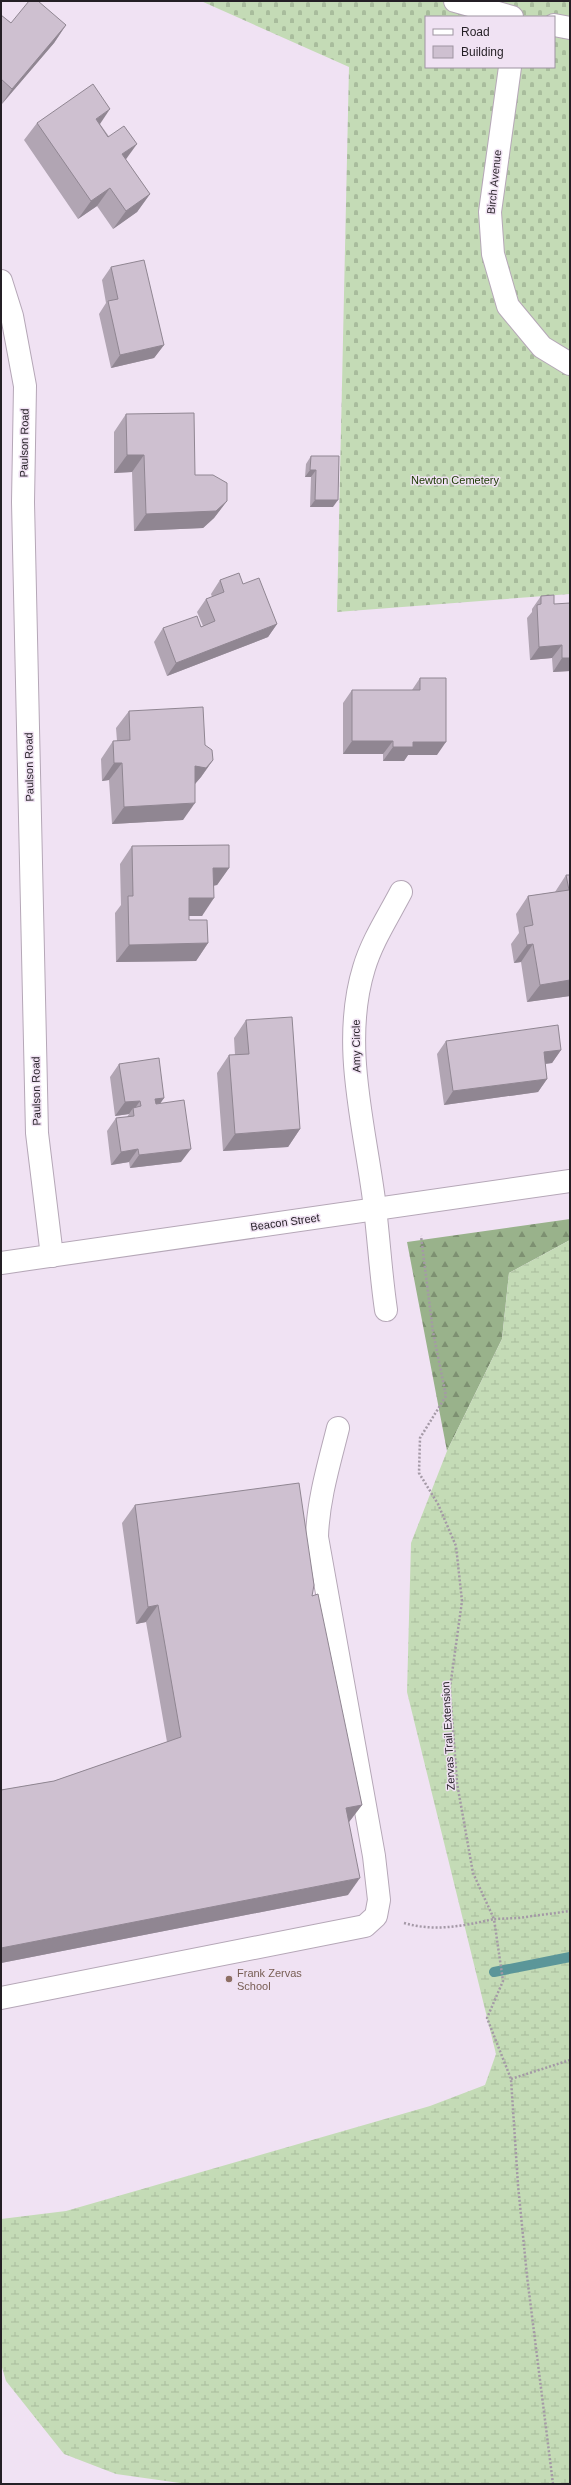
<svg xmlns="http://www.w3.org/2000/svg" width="571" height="2485" viewBox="0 0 571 2485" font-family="Helvetica,sans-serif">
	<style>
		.forest { fill: url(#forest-firs) }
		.wetland { fill: url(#wetland-marsh) }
		.cemetery { fill: url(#cemetery-stones); fill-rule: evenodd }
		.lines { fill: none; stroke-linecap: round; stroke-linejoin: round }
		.stream { stroke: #5b9699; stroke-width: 10 }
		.minor-casing { stroke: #b5a7b7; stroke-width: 24 }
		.major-casing { stroke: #b5a7b7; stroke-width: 24 }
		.path { stroke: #a499a6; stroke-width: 2.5; stroke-dasharray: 2 2; stroke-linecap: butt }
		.minor { stroke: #fff; stroke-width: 22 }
		.major { stroke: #fff; stroke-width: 22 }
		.wall { fill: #b1a5b3 }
		.shaded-wall { fill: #908692 }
		.building { fill: #cec0d0; stroke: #908692 }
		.education-dot { fill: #8d6e63; stroke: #f0e2f3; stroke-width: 1.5 }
		.labels { text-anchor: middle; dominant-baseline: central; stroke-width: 3; stroke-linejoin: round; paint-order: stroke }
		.street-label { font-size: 11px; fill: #241f25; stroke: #f0e2f3 }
		.park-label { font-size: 11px; fill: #1a3900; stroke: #f0e2f3 }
		.education-label { font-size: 11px; fill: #785e54; stroke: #f0e2f3; text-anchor: start }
	</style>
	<defs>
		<pattern id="forest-firs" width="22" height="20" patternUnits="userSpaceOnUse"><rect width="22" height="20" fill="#99b28b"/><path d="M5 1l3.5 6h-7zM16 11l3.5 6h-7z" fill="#7d9071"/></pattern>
		<pattern id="wetland-marsh" width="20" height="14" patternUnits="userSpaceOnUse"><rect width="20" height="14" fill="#c4dbb6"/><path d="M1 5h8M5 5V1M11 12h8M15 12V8" fill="none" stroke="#a8bc9c"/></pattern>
		<pattern id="cemetery-stones" width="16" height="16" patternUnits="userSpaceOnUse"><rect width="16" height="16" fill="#c4dbb6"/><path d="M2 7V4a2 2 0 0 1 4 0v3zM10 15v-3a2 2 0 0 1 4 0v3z" fill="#a8bc9c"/></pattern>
	</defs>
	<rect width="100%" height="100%" fill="#f0e2f3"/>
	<path class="forest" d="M570,1219V1240L509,1273L502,1339L447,1451L407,1242Z"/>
	<path class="wetland" d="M570,1240V2484H187L116,2474L64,2454L6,2381L1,2364V2219L66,2211L430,2106L485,2085L496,2054L407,1692L411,1543L447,1451L502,1339L509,1273Z"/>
	<path class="cemetery" d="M201,1H570V594L337,612L349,67ZM426,17H554V67H426Z"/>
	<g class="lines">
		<path class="stream" d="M494,1972L570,1957"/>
		<defs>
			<g id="minor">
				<path d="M455,1L512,17"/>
				<path d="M554,25L570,28"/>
				<path d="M510,67L490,212L493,254L508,306L542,347L570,364"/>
				<path d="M1,281L12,316L25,386L23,502L37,1133L52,1256"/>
				<path d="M386,1310C381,1276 379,1242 375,1208C366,1130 340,1046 364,968C372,941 388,917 401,892"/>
				<path d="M1,1998L365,1926L376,1916L379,1900L374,1856L317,1537C318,1500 329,1464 338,1428"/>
			</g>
			<path id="major" d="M1,1263L570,1181"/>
		</defs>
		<use href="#minor" class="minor-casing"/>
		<use href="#major" class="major-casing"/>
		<g class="path">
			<path d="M404,1923C435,1932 463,1926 494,1919L473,1873L457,1783L450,1688L462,1601L456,1546L438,1504L419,1473L420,1438L446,1396L433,1332L421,1236"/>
			<path d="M511,2079L570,2060"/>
			<path d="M553,2484L527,2276L518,2185L511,2079L487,2018L503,1981L494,1919L518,1918L570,1911"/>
		</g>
		<use href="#minor" class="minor"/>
		<use href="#major" class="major"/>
	</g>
	<g class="wall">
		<path d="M1,15L11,23L66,25L54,43L1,105Z"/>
		<path d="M37,123L100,124L126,160L150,194L137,212L113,229L97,206L78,219L24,140Z"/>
		<path d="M111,267L164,345L154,358L111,368L99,314L106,303L102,280Z"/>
		<path d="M126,414L195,475L227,501L214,518L203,528L134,531L132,472L114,473V432Z"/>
		<path d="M311,456L333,507H310L311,477H305L306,464Z"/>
		<path d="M220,580L243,584L277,624L268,637L167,676L154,642L163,628L203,626L197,612L206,599L212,597L211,594Z"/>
		<path d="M541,596L554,604L570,671L553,672L552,658L530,660L527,618L532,612V609Z"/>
		<path d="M420,678L437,755H408L404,761H383V754H343V703L352,690H412Z"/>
		<path d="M129,711L205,745L213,760L201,777L195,784L183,820L112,824L109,780L102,781L101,759L113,741H117L116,728Z"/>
		<path d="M132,846L229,868L217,885L214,886L202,916H189V920L208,943L196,961L116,962L115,913L121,905L120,864Z"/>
		<path d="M566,875H570V996L527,1002L521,962L514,963L511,944L519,933L516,914L528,896L555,892Z"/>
		<path d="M246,1020L300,1129L288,1147L223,1151L217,1073L229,1055H235L234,1038Z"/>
		<path d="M446,1041L561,1050L552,1063L545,1064L547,1079L538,1092L444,1105L437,1054Z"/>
		<path d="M119,1064L164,1098L160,1103L181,1162L130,1168L129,1162L111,1165L107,1131L116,1118L127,1117L129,1114L115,1116L110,1077Z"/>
		<path d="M135,1505L312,1596L362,1805L349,1822V1823L348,1895L1,1963V1790L54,1781L167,1742L146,1622L136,1624L122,1523Z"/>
	</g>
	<g class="shaded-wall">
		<path d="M66,25L54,43L1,105L12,89Z"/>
		<path d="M110,109L98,127L96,119Z"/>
		<path d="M137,144L124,162L122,154Z"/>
		<path d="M110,188L97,206L78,219L91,201Z"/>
		<path d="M150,194L137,212L113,229L126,211Z"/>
		<path d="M164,345L154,358L111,368L120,355Z"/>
		<path d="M127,455H144L132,472L114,473Z"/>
		<path d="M310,470H316L311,477H305Z"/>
		<path d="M315,500H338L333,507H310Z"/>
		<path d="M227,501L214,518L203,528L134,531L146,514Z"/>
		<path d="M277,624L268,637L167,676L176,663Z"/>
		<path d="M562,645L552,658L530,660L539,647Z"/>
		<path d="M562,658H570V671L553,672Z"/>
		<path d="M352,741H393L383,754H343Z"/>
		<path d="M413,742H446L437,755H408L404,761H383L393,747Z"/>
		<path d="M213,760L201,777L194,785L195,766Z"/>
		<path d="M114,763H122L109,780L102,781Z"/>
		<path d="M195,803L183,820L112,824L124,807Z"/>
		<path d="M213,868H229L217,885L201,886Z"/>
		<path d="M189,898H214L202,916H176Z"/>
		<path d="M208,943L196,961L116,962L129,945Z"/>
		<path d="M533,944L521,962L514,963L527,945Z"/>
		<path d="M570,980V996L527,1002L540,985Z"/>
		<path d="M561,1050L552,1063L535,1065L544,1052Z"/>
		<path d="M547,1079L538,1092L444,1105L453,1091Z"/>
		<path d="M164,1098L155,1111V1099Z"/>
		<path d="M140,1101L133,1111V1108L129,1114L115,1116L125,1102Z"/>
		<path d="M300,1129L288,1147L223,1151L235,1134Z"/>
		<path d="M138,1149L129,1162L111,1165L121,1152Z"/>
		<path d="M191,1149L181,1162L130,1168L139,1155Z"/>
		<path d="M158,1605L146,1622L136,1624L148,1607Z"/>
		<path d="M362,1805L349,1822L333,1826L346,1808Z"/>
		<path d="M360,1878L348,1895L1,1963V1948Z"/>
	</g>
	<g class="building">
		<path d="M29,1H38L66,25L12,89L1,79V15L11,23Z"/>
		<path d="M93,84L110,109L96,119L108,137L124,126L137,144L122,154L150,194L126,211L110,188L91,201L37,123Z"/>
		<path d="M144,260L164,345L120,355L108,301L118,299L111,267Z"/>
		<path d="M194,413L195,475H213L227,483V501L216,511L146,514L144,455H127L126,414Z"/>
		<path d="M311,456H339L338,500H315L316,470H310Z"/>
		<path d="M239,573L243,584L259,578L277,624L176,663L163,628L197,616L201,627L215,621L206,599L224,592L220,580Z"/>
		<path d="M554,595V604L570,603V658H562V645L539,647L537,605L541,604V596Z"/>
		<path d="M420,678H446V742H413V747H393V741H352V690H420Z"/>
		<path d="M203,707L205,745L212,750L213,760L206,768L195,766V803L124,807L122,763H114L113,741L130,740L129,711Z"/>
		<path d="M229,845V868H213L214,898H189V920H207L208,943L129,945L128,896H133L132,846Z"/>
		<path d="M566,875H570V980L540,985L533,944L527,945L524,927L533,925L528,896L569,890Z"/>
		<path d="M292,1017L300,1129L235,1134L229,1055L249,1054L246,1020Z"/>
		<path d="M558,1025L561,1050L544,1052L547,1079L453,1091L446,1041Z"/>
		<path d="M159,1058L164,1098L155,1099L156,1104L184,1100L191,1149L139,1155L138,1149L121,1152L116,1118L134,1116L133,1108L141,1106L140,1101L125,1102L119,1064Z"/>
		<path d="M299,1483L314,1585L312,1596L318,1594L362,1805L346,1808L360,1878L1,1948V1790L54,1781L181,1737L158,1605L148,1607L135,1505Z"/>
	</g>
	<circle class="education-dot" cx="229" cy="1979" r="4"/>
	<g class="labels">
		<g class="street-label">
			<text transform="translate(494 182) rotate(-84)">Birch Avenue</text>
			<text transform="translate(24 443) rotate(-89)">Paulson Road</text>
			<text transform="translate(29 767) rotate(-91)">Paulson Road</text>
			<text transform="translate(356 1046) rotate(-91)">Amy Circle</text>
			<text transform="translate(36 1091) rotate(-91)">Paulson Road</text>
			<text transform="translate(285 1222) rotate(-8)">Beacon Street</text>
			<text transform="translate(448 1736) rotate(-93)">Zervas Trail Extension</text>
		</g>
		<g class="park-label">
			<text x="455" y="480">Newton Cemetery</text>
		</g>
		<g class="education-label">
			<text x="237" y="1973">Frank Zervas<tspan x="237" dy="13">School</tspan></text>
		</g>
	</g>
	<rect width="571" height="2485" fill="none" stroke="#241f25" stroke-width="4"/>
	<rect x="425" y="16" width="130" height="52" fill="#f0e2f3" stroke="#9e94a1"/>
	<rect x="433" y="29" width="20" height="6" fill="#ffffff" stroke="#9e94a1"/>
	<text x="461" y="36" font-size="12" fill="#241f25">Road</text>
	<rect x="433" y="46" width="20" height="12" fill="#cec0d0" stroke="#9e94a1"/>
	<text x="461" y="56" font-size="12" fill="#241f25">Building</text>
</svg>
